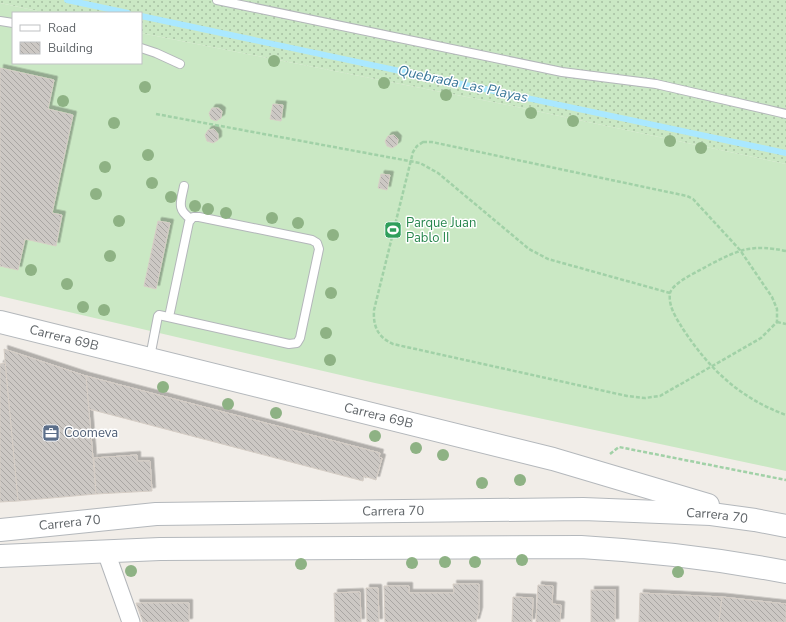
<svg xmlns="http://www.w3.org/2000/svg" width="786" height="622" viewBox="0 0 786 622" font-family="'Nunito Sans',sans-serif">
	<style>
		.grass { fill: url(#grass-dots) }
		.pitch { fill: #cae8c4 }
		.lines { fill: none; stroke-linecap: round; stroke-linejoin: round }
		.stream { stroke: #aae8ff; stroke-width: 6 }
		.building { fill: url(#building-back-hatch); stroke: #d6cec6; filter: url(#shadow) }
		.lane-casing { stroke: #b3b6ba; stroke-width: 10 }
		.street-casing { stroke: #b3b6ba; stroke-width: 19 }
		.secondary-casing { stroke: #b4b8bc; stroke-width: 24 }
		.path { stroke: #a1d1a7; stroke-width: 2.5; stroke-dasharray: 4 2; stroke-linecap: butt }
		.lane { stroke: #fff; stroke-width: 8 }
		.street { stroke: #fff; stroke-width: 17 }
		.secondary { stroke: #fff; stroke-width: 22 }
		.tree { fill: #8eb284 }
		.labels { text-anchor: middle; dominant-baseline: central; stroke-width: 3; stroke-linejoin: round; paint-order: stroke }
		.leisure-label { font-size: 13px; fill: #27864d; stroke: #fff; text-anchor: start }
		.street-label { font-size: 13px; fill: #5f6468; stroke: #fff }
		.service-label { font-size: 13px; fill: #4e5e75; stroke: #fff; text-anchor: start }
		.water-label { font-size: 14px; font-style: italic; fill: #3a7899; stroke: #fff }
	</style>
	<defs>
		<pattern id="grass-dots" width="8" height="8" patternUnits="userSpaceOnUse"><rect width="8" height="8" fill="#cae8c4"/><path d="M2 2h.1M6 6h.1" fill="none" stroke="#a7c0a3" stroke-width="1.8" stroke-linecap="round"/></pattern>
		<pattern id="building-back-hatch" width="6" height="6" patternUnits="userSpaceOnUse"><rect width="6" height="6" fill="#ccc8c4"/><path d="M-1 5l2 2M0 0l6 6M5-1l2 2" fill="none" stroke="#a9a6a3"/></pattern>
		<filter id="shadow"><feDropShadow dx="3.5" dy="-3.5" stdDeviation="0" flood-color="#0004"/></filter>
	</defs>
	<rect width="100%" height="100%" fill="#f1ede8"/>
	<path class="grass" d="M0,0H786V164L517,107L141,33V13H47L0,3Z"/>
	<path class="pitch" d="M0,3L47,13H13V63H141V33L517,107L786,164V471L375,383L0,296Z"/>
	<g class="lines">
		<g class="stream">
			<path d="M67,0L128,13"/>
			<path d="M141,16L786,153"/>
		</g>
	</g>
	<g class="building">
		<path d="M0,68L54,80L48,109L73,115L52,213L62,215L56,246L25,239L18,270L0,266Z"/>
		<path d="M273,104L283,105L281,121L270,119Z"/>
		<path d="M212,108H218L222,111L221,118L216,121L211,119L209,113Z"/>
		<path d="M214,129L218,134V140L213,143L207,141L205,135L208,130Z"/>
		<path d="M394,135L398,139L397,145L392,148L387,146L385,141L388,136Z"/>
		<path d="M381,174L390,175L387,190L378,188Z"/>
		<path d="M158,221L170,223L156,289L144,286Z"/>
		<path d="M4,349L86,376L96,494L18,501Z"/>
		<path d="M5,363L18,501L0,502V364Z"/>
		<path d="M86,376L380,453L379,457L382,458L376,480L364,476L363,481L89,409Z"/>
		<path d="M137,455V461H150L152,491L96,494L94,458Z"/>
		<path d="M453,584H479V611L476,622H385L384,586H409V593H454Z"/>
		<path d="M538,585L553,586L552,604L561,605L560,622H536Z"/>
		<path d="M366,588H378L379,622H367Z"/>
		<rect x="591" y="590" width="24" height="32"/>
		<path d="M360,592L361,622H335L334,593Z"/>
		<path d="M640,593L722,597L719,622H639Z"/>
		<path d="M513,597L533,598L532,622H512Z"/>
		<path d="M722,597L786,604V622H719Z"/>
		<path d="M136,603H189V622H143Z"/>
	</g>
	<g class="lines">
		<defs>
			<g id="lane">
				<path d="M217,0L562,72L656,84L786,114"/>
				<path d="M0,21L13,23"/>
				<path d="M141,48L156,53L180,64"/>
				<path d="M184,186C181,202 176,209 191,219"/>
				<path d="M150,357L158,316L159,315L289,344L297,343L300,338L319,249L317,243L312,240L199,217H193L189,222L169,317"/>
			</g>
			<path id="street" d="M106,552L131,622"/>
			<g id="secondary">
				<path id="s1" d="M0,322L553,459L708,505"/>
				<path id="s2" d="M0,530L156,514L583,509L711,514L755,520L786,526"/>
				<path d="M0,556L160,549L581,547C650,551 718,559 786,572"/>
			</g>
		</defs>
		<use href="#lane" class="lane-casing"/>
		<use href="#street" class="street-casing"/>
		<use href="#secondary" class="secondary-casing"/>
		<g class="path">
			<path d="M156,114L420,163L438,173L529,249L548,259L670,293"/>
			<path d="M423,142H432L687,196L693,199L740,250L772,297L777,309V322L761,338L660,396L645,398L627,396L393,344C378,337 373,327 374,310L413,152L417,146Z"/>
			<path d="M786,251C753,244 740,249 711,264C701,270 673,282 670,293C668,307 677,319 683,329C710,370 740,398 786,415"/>
			<path d="M777,322L786,324"/>
			<path d="M610,454L619,447L786,480"/>
		</g>
		<use href="#lane" class="lane"/>
		<use href="#street" class="street"/>
		<use href="#secondary" class="secondary"/>
	</g>
	<g class="tree">
		<circle cx="274" cy="61" r="6"/>
		<circle cx="384" cy="83" r="6"/>
		<circle cx="145" cy="87" r="6"/>
		<circle cx="446" cy="95" r="6"/>
		<circle cx="63" cy="101" r="6"/>
		<circle cx="531" cy="113" r="6"/>
		<circle cx="573" cy="121" r="6"/>
		<circle cx="114" cy="123" r="6"/>
		<circle cx="670" cy="141" r="6"/>
		<circle cx="701" cy="148" r="6"/>
		<circle cx="148" cy="155" r="6"/>
		<circle cx="105" cy="167" r="6"/>
		<circle cx="152" cy="183" r="6"/>
		<circle cx="96" cy="194" r="6"/>
		<circle cx="171" cy="197" r="6"/>
		<circle cx="195" cy="206" r="6"/>
		<circle cx="208" cy="209" r="6"/>
		<circle cx="226" cy="213" r="6"/>
		<circle cx="272" cy="218" r="6"/>
		<circle cx="119" cy="221" r="6"/>
		<circle cx="298" cy="223" r="6"/>
		<circle cx="333" cy="235" r="6"/>
		<circle cx="110" cy="256" r="6"/>
		<circle cx="31" cy="270" r="6"/>
		<circle cx="67" cy="284" r="6"/>
		<circle cx="331" cy="293" r="6"/>
		<circle cx="83" cy="307" r="6"/>
		<circle cx="104" cy="310" r="6"/>
		<circle cx="326" cy="333" r="6"/>
		<circle cx="330" cy="360" r="6"/>
		<circle cx="163" cy="387" r="6"/>
		<circle cx="228" cy="404" r="6"/>
		<circle cx="276" cy="413" r="6"/>
		<circle cx="375" cy="436" r="6"/>
		<circle cx="416" cy="448" r="6"/>
		<circle cx="443" cy="455" r="6"/>
		<circle cx="520" cy="480" r="6"/>
		<circle cx="482" cy="483" r="6"/>
		<circle cx="522" cy="560" r="6"/>
		<circle cx="445" cy="562" r="6"/>
		<circle cx="475" cy="562" r="6"/>
		<circle cx="412" cy="563" r="6"/>
		<circle cx="301" cy="564" r="6"/>
		<circle cx="131" cy="571" r="6"/>
		<circle cx="678" cy="572" r="6"/>
	</g>
	<defs>
		<symbol id="stadium-square" viewBox="-11 -11 22 22"><rect x="-9" y="-9" width="18" height="18" rx="4" fill="#2e9e5b" stroke="#fff"/><path d="M0-5a6.5 5 0 1 0 0 10a6.5 5 0 1 0 0-10ZM-3.5-1.8h7v3.6h-7Z" fill="#fff"/></symbol>
		<symbol id="office-square" viewBox="-11 -11 22 22"><rect x="-9" y="-9" width="18" height="18" rx="4" fill="#5c6f8a" stroke="#fff"/><path d="M-6-3h4V-5.5h4V-3h4V5H-6ZM-1-4.5V-3h2v-1.5ZM-6 0V1H6V0Z" fill="#fff"/></symbol>
	</defs>
	<g fill-rule="evenodd">
		<use href="#stadium-square" x="383" y="220" width="20" height="20"/>
		<use href="#office-square" x="41" y="423" width="20" height="20"/>
	</g>
	<g class="labels">
		<g class="leisure-label">
			<text x="406" y="223">Parque Juan<tspan x="406" dy="15">Pablo II</tspan></text>
		</g>
		<g class="street-label">
			<text stroke="none"><textPath href="#s1" startOffset="66">Carrera 69B</textPath></text>
			<text stroke="none"><textPath href="#s1" startOffset="390">Carrera 69B</textPath></text>
			<text stroke="none"><textPath href="#s2" startOffset="394">Carrera 70</textPath></text>
			<text stroke="none"><textPath href="#s2" startOffset="718">Carrera 70</textPath></text>
			<text stroke="none"><textPath href="#s2" startOffset="70">Carrera 70</textPath></text>
		</g>
		<g class="service-label">
			<text x="64" y="433">Coomeva</text>
		</g>
		<g class="water-label">
			<text transform="translate(463 84) rotate(12)">Quebrada Las Playas</text>
		</g>
	</g>
	<rect x="12" y="12" width="130" height="52" fill="#ffffff" stroke="#bfc1c3"/>
	<rect x="20" y="25" width="20" height="6" fill="#ffffff" stroke="#bfc1c3"/>
	<text x="48" y="32" font-size="12" fill="#5f6468">Road</text>
	<rect x="20" y="42" width="20" height="12" fill="url(#building-back-hatch)" stroke="#bfc1c3"/>
	<text x="48" y="52" font-size="12" fill="#5f6468">Building</text>
</svg>
